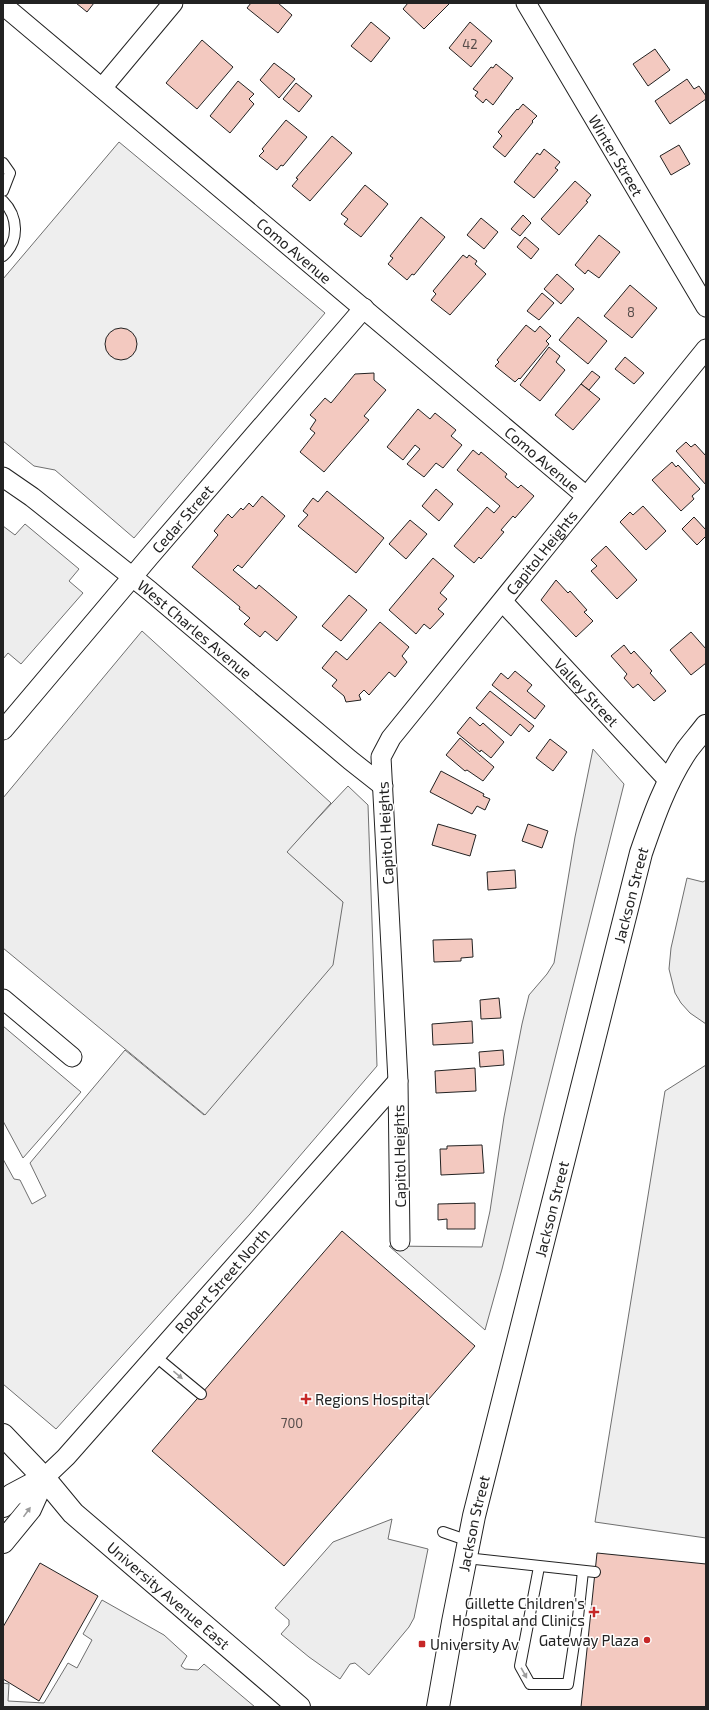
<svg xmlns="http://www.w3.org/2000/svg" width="709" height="1710" viewBox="0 0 709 1710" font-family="'Exo 2',sans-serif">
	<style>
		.green { fill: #eee; stroke: #6f6f6f }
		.parking { fill: #ededed; stroke: #6f6f6f }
		.building { fill: #f3c9c0; stroke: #222 }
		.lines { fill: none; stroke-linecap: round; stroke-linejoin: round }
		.lane-casing { stroke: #222; stroke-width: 12 }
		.street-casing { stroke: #222; stroke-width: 21 }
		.secondary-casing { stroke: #222; stroke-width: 24 }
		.lane { stroke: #fff; stroke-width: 10 }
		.street { stroke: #fff; stroke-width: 19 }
		.secondary { stroke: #fff; stroke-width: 22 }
		.oneway { fill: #9c9c9c }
		.poi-dot { fill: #c62828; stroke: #fff; stroke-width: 1.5 }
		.labels { text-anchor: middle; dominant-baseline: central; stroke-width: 3; stroke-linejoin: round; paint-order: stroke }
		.number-label { font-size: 13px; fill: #564c4a }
		.street-label { font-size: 15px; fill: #222; stroke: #fff }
		.poi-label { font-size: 15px; fill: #222; stroke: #fff; text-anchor: start }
	</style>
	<rect width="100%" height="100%" fill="#fff"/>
	<g class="green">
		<path d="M119,142L325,313L134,538L55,470L34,466L3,441V279Z"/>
		<path d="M593,749L624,784L502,1269L485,1330L389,1246L482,1247L490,1211L504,1117L522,1024L529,995L547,974L554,963L575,837Z"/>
		<path d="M348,786L368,805L377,1066L250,1214L56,1429L3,1384V1159L14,1179L20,1180L32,1204L46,1196L30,1163L125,1050L204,1115L343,902L286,852Z"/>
		<path d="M3,1026L81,1092L23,1158L3,1121Z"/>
		<path d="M706,1065V1538L595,1522L665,1091Z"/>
	</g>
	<g class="parking">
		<path d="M25,524L79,569L69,581L83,593L21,664L8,653L3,659V526L15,535Z"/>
		<path d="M142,631L331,803L287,852L343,902L333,965L205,1115L3,948V798Z"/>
		<path d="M687,878L703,882L706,880V1024L690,1013L681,1003L675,993L669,969L671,948Z"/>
		<path d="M392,1519L388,1539L428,1549L414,1618L409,1627L369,1675L355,1663L350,1664L340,1679L309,1657L281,1634L289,1625V1620L275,1608L333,1542Z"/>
		<path d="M102,1600L164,1635L187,1656L181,1666L185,1669L198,1670L204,1664L255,1707H3V1683L9,1684L8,1701L44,1703L68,1663L77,1668L92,1640L83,1634Z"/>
	</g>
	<g class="building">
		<path d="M76,3H94L87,12Z"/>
		<path d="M251,3H278L292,15L278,33L247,8Z"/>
		<path d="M408,3H450L424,29L403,9Z"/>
		<path d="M371,22L390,38L371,62L351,46Z"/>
		<path d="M470,22L492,41L471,67L449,48Z"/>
		<path d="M202,40L233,67L197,109L166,83Z"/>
		<path d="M655,49L670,70L648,86L633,64Z"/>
		<path d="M274,63L295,79L279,98L260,80Z"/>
		<path d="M496,64L513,78L493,105L486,99L483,103L475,96L478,92L473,89L491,67L493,68Z"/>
		<path d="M687,79L694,89L699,86L706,96V99L670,124L655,101Z"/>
		<path d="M238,81L254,94L249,99L254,104L230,133L210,116Z"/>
		<path d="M296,83L312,96L299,112L283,99Z"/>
		<path d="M523,104L537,116L532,121L533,122L505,157L493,147L502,136L498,132L517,109L518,110Z"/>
		<path d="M286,120L307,137L283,166L281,165L277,170L259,156L264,151L262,149Z"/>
		<path d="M332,136L352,153L310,201L292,186L298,179L296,178Z"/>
		<path d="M679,145L690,164L671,175L660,156Z"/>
		<path d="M544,149L560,162L555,168L558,170L534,198L514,182L537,153L540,155Z"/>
		<path d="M575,181L591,195L586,201L588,202L559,235L541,219Z"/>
		<path d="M365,185L388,204L361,237L344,224L348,219L341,214Z"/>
		<path d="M523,215L531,223L520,236L511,229Z"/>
		<path d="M421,217L445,237L414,275L412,274L407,280L388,264L393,258L390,256Z"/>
		<path d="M481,218L498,232L484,249L467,235Z"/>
		<path d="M599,235L620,252L599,278L588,270L585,274L575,265Z"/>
		<path d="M525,237L539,249L531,259L517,247Z"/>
		<path d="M463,255L467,258L469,255L477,261L475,264L486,274L450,315L431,300L436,294L433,291Z"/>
		<path d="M557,274L574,289L561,304L544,289Z"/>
		<path d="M630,285L657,308L632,338L604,316Z"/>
		<path d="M542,293L554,303L539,320L527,311Z"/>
		<path d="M578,317L607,341L588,364L559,340Z"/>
		<path d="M526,325L535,332L540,326L551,336L546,341L549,344L520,379L519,378L515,382L495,366L499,362L497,360Z"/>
		<circle cx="121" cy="344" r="16"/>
		<path d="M549,347L560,356L556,362L565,370L540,401L520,385Z"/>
		<path d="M625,357L644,373L634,384L615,369Z"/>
		<path d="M592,371L600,377L589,390L581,384Z"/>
		<path d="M374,373V380L386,390L364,416L369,420L324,472L300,452L315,433L310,429L316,420L310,415L325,398L331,403L355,374Z"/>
		<path d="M581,384L600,399L573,430L555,415Z"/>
		<path d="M418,409L430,419L435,413L456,430L451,436L462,445L443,468L436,463L424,477L407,464L420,449L415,445L403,460L387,447Z"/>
		<path d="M686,442L691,447L695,444L706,456V485L676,451Z"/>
		<path d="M473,450L479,455L481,452L507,474L505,477L518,488L521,485L534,496L515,518L513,516L501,530L504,532L481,559L479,557L474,563L454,546L487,507L494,513L500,506L457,470Z"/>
		<path d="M672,462L676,467L678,465L700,489L692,496L694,499L681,511L652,480Z"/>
		<path d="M436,489L453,504L439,521L422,506Z"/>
		<path d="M327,491L384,538L356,573L298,526L308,515L303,511L313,498L318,502Z"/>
		<path d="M262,496L285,516L242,568L238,565L233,570L256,589L259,585L297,617L277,641L265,631L260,637L244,624L250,618L239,609L240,607L192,567L218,535L214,531L228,514L232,518L241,508L243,510L249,503L253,507Z"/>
		<path d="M643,506L666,531L646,550L620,522L630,512L633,515Z"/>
		<path d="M694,517L706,530V536L697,545L682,529Z"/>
		<path d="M410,520L427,534L406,559L389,544Z"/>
		<path d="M606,546L637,580L617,599L591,571L597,566L591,560Z"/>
		<path d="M433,558L454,576L440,593L447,599L438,609L444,614L430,629L424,624L416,634L389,610Z"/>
		<path d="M556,580L568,593L570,591L587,610L584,612L593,621L576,637L541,600Z"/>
		<path d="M349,595L367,610L341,641L322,626Z"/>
		<path d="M380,622L409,647L402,656L407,662L395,677L389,672L369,695L364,690L359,695L361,700L346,702L344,696L332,686L337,680L322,668L336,651L347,660Z"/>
		<path d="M691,632L706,649V663L691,675L670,650Z"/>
		<path d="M624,645L631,654L634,651L652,671L650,673L666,691L654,701L638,684L633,688L624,678L627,674L611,656Z"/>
		<path d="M515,671L532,685L527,691L545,706L535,719L492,685L501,673L508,679Z"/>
		<path d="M490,691L534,726L529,732L520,724L511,736L476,708Z"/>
		<path d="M470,717L480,726L483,723L504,742L491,758L481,750L480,752L457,733Z"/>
		<path d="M460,738L494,767L483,781L467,770L465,771L446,755Z"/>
		<path d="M550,739L567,752L553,771L536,758Z"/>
		<path d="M441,771L484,794L483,796L490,799L485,810L477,806L472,814L430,792Z"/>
		<path d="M438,824L476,835L470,856L432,845Z"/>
		<path d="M528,824L548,831L542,848L522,841Z"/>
		<path d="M515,870L516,888L488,890L487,872Z"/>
		<path d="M472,939L473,957L461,958V961L434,962L433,940Z"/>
		<path d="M499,998L501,1018L481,1019L480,1000Z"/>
		<path d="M472,1021L473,1043L433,1045L432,1024Z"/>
		<path d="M503,1050L504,1065L480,1067L479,1052Z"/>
		<path d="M475,1068L476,1091L436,1093L435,1071Z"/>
		<path d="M482,1145L484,1173L441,1175L440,1149H447V1146Z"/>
		<path d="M475,1203V1229H447V1219L438,1220V1204Z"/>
		<path d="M342,1231L475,1346L284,1566L152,1451Z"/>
		<path d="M597,1553L706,1564V1707H581Z"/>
		<path d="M40,1563L98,1596L39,1701L3,1679V1627Z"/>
	</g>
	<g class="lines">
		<defs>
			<g id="lane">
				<path d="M3,163L10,173L3,191"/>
				<path d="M3,201C18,216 20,241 3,256"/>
				<path d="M155,1356L201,1394"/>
				<path d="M443,1532L469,1541"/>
				<path d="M466,1558L595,1572"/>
				<path d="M539,1567L520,1666L530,1684H568L578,1617L583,1571"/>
			</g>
			<g id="street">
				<path id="s1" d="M526,3L706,307"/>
				<path id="s2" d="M3,5L586,496"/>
				<path d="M102,88L173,3"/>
				<path id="s3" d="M3,477L32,497L150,591L350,760L383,786"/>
				<path id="s4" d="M503,602L670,782"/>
				<path id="s5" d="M3,730L150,556L364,308"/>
				<path d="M3,999L72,1057"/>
				<path id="s6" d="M400,1241L398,1081L381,757L391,738C497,609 600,478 706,349"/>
				<path id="s7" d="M44,1478L66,1457L398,1081"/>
			</g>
			<g id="secondary">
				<path id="s8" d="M3,1435L44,1478L73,1513L299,1707"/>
				<path d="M3,1506L12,1495L44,1478"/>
				<path d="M3,1542L30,1509L44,1478"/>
				<path id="s9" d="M438,1707L453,1622L474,1516L641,853C653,818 666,781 687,750C693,742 700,734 706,726"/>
			</g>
		</defs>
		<use href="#lane" class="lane-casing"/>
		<use href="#street" class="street-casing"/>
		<use href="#secondary" class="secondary-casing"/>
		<use href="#lane" class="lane"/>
		<use href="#street" class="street"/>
		<use href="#secondary" class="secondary"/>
	</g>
	<defs><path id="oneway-solid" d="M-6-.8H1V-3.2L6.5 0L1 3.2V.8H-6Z"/></defs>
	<g class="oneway">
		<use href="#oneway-solid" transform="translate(178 1375) rotate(40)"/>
		<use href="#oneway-solid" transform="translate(27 1512) rotate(-54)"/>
		<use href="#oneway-solid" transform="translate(524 1673) rotate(61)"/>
	</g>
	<g class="poi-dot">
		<path d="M304 1393h4v4h4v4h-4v4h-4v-4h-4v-4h4z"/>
		<path d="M592 1606h4v4h4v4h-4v4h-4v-4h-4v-4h4z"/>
		<circle cx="647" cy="1640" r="4"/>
		<rect x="418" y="1640" width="8" height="8" rx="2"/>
	</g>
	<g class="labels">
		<g class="number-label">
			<text x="470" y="44">42</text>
			<text x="631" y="312">8</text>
			<text x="292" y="1423">700</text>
		</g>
		<g class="street-label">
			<text stroke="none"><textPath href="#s1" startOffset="177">Winter Street</textPath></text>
			<text stroke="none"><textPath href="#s2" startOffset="381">Como Avenue</textPath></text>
			<text stroke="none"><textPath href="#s2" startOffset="705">Como Avenue</textPath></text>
			<text stroke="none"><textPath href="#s5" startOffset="277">Cedar Street</textPath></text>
			<text stroke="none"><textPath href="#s6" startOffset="745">Capitol Heights</textPath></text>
			<text stroke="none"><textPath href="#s3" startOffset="245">West Charles Avenue</textPath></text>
			<text stroke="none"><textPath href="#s4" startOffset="123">Valley Street</textPath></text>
			<text transform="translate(385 833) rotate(-93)">Capitol Heights</text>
			<text stroke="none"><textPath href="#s9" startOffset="835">Jackson Street</textPath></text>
			<text transform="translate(399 1156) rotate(-91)">Capitol Heights</text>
			<text stroke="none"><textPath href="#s9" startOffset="511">Jackson Street</textPath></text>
			<text stroke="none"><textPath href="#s7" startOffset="266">Robert Street North</textPath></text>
			<text stroke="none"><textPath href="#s9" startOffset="187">Jackson Street</textPath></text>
			<text stroke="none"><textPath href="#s8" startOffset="231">University Avenue East</textPath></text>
		</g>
		<g class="poi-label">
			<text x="315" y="1399">Regions Hospital</text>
			<text x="585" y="1603" text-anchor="end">Gillette Children's<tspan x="585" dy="17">Hospital and Clinics</tspan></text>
			<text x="639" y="1640" text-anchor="end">Gateway Plaza</text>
			<text x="430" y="1644">University Av</text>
		</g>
	</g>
	<rect width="709" height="1710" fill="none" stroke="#222222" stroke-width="8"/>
</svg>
